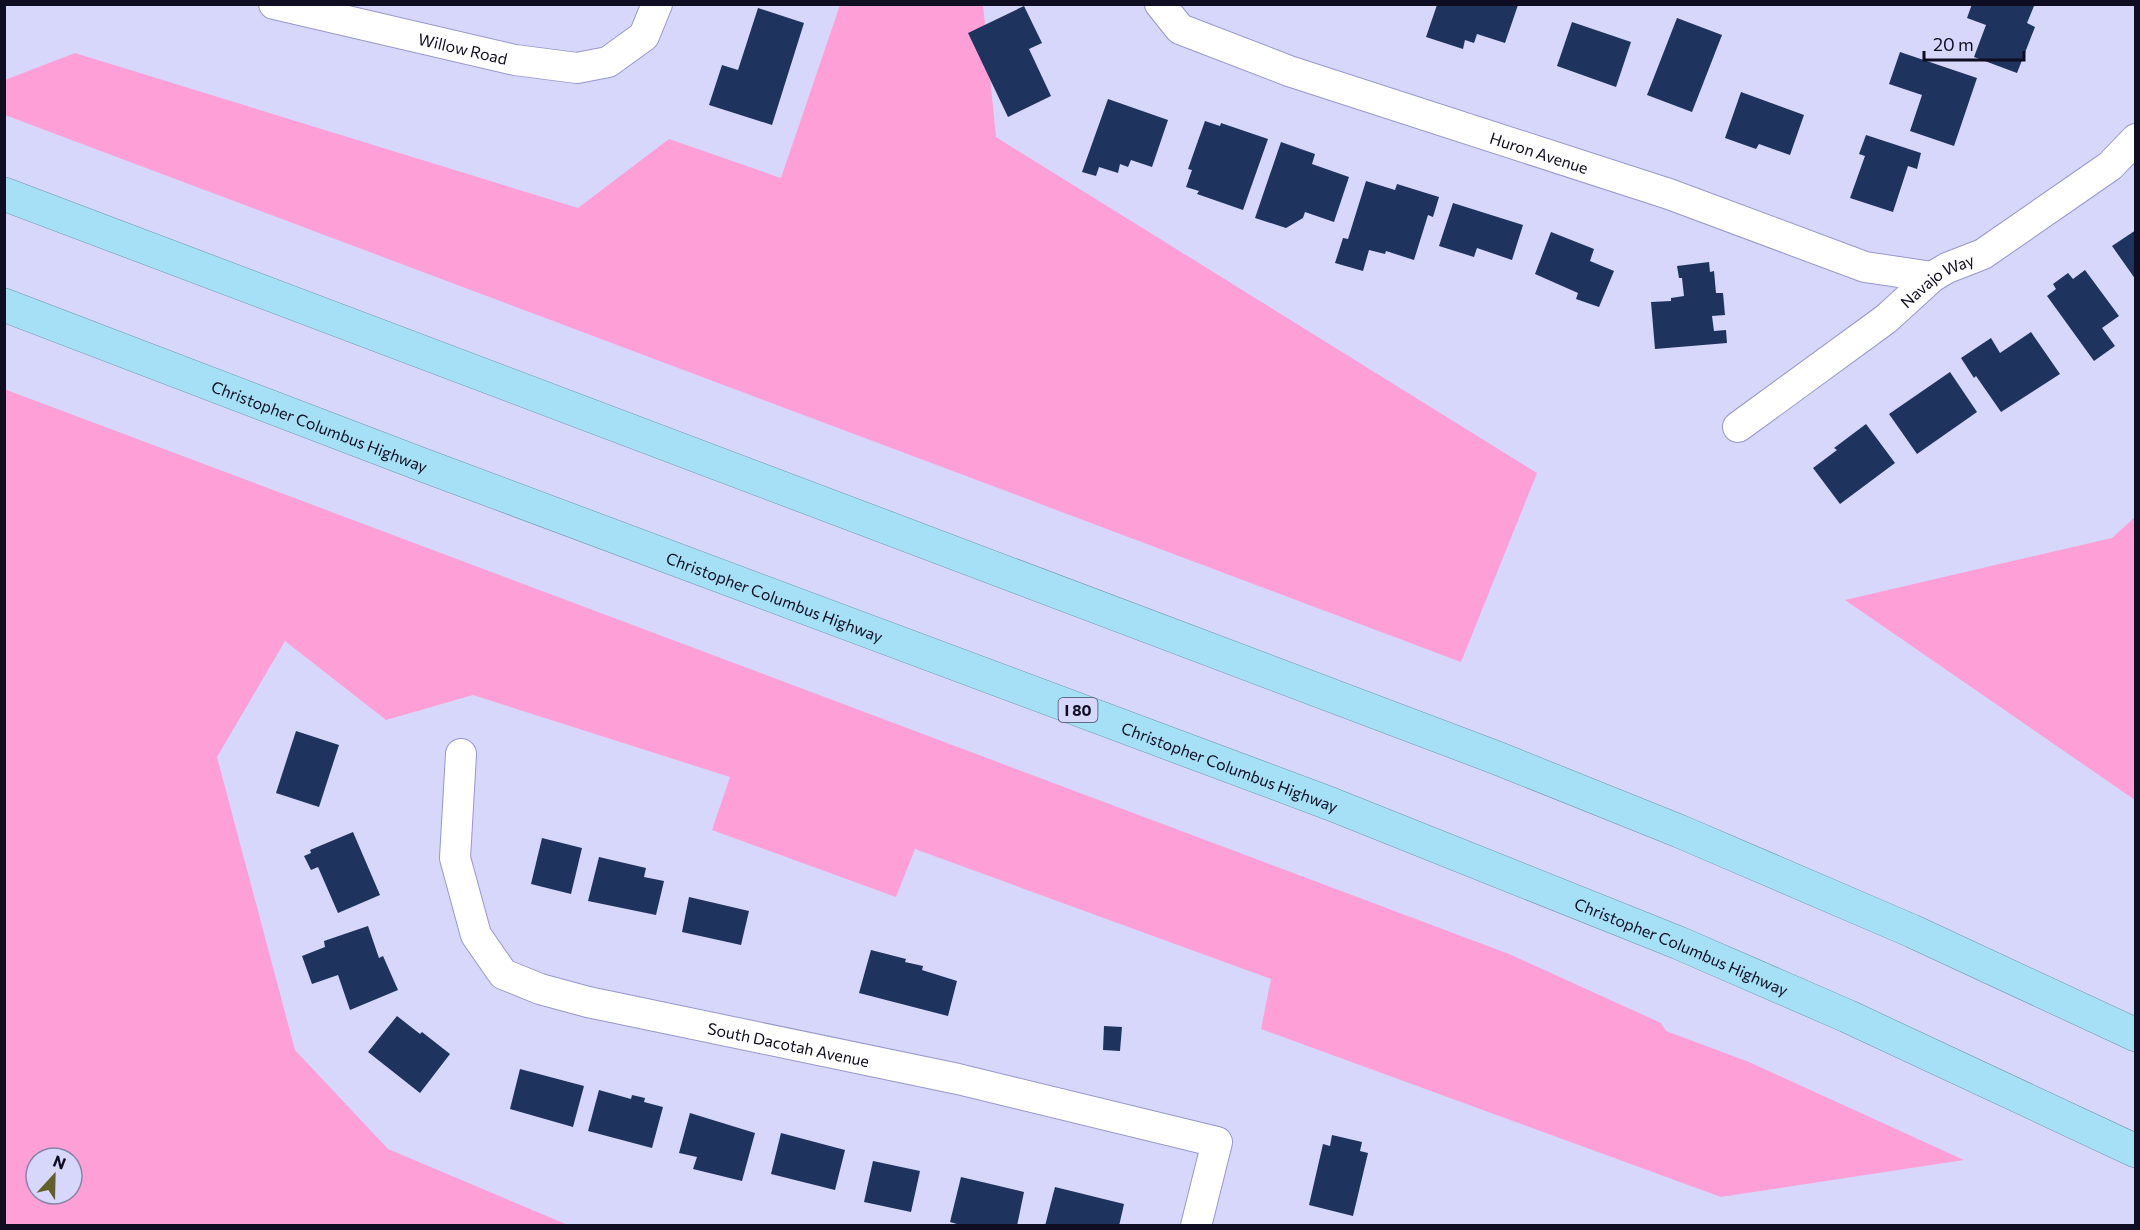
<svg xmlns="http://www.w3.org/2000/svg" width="2140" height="1230" viewBox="0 0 2140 1230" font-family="Commissioner,sans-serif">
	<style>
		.green { fill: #fe9fd8; fill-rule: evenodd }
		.building { fill: #1f335f }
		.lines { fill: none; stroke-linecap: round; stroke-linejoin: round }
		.minor-casing { stroke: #9797d0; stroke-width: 32 }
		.motorway-casing { stroke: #7196ac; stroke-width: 34 }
		.minor { stroke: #fff; stroke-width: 30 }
		.motorway { stroke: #a6e0f7; stroke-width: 33 }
		.labels { text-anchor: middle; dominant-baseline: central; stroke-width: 6; stroke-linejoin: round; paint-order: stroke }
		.shield { fill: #d6d7fb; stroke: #4a4a62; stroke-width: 1.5 }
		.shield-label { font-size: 15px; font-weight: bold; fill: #0e0d21 }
		.street-label { font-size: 16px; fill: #0e0d21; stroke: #d6d7fb }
	</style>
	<rect width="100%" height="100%" fill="#d6d7fb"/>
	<g class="green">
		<path d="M840,5H983L996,137L1537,473L1461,662L5,115V80L75,53L578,208L669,139L781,178Z"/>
		<path d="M4,389L1509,954L1661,1023L1666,1031L1749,1062L1964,1160L1721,1197L1261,1029L1271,979L915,849L896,897L712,830L730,777L473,695L386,720L285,641L217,757L295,1050L388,1149L568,1225H5ZM36,1158H72V1194H36Z"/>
		<path d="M2135,517V800L1845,600L2112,538Z"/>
	</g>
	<g class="building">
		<path d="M1972,4L2034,6L2027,23L2035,27L2017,73L1974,57L1986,25L1967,18Z"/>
		<path d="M1437,5H1518L1505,43L1477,34L1474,43L1465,40L1463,49L1426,37Z"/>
		<path d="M1024,6L1042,43L1029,49L1051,96L1008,117L968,33Z"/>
		<path d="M758,8L804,23L772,125L709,105L722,65L738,70Z"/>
		<path d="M1677,18L1722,35L1692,112L1647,95Z"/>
		<path d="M1572,22L1631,42L1616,87L1557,66Z"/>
		<path d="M1900,52L1977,78L1954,146L1910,131L1922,95L1889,84Z"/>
		<path d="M1741,92L1804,115L1790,155L1759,144L1756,149L1725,138Z"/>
		<path d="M1108,99L1168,120L1152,167L1131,160L1128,167L1120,164L1118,173L1099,167L1096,176L1082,172Z"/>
		<path d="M1205,121L1220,126L1221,123L1268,139L1243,210L1197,194L1199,191L1186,187L1192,170L1188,169Z"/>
		<path d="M1866,135L1921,153L1917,169L1908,166L1893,212L1850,198L1865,156L1859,154Z"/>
		<path d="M1281,142L1315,154L1312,164L1349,177L1334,222L1305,212L1303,218L1286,228L1255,218Z"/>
		<path d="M1366,181L1395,190L1397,184L1439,197L1433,217L1428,215L1414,260L1386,251L1385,254L1369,250L1363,271L1335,263L1343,238L1348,239Z"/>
		<path d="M1453,203L1523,225L1512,260L1477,248L1474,257L1439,246Z"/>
		<path d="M2136,230V280L2112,246Z"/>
		<path d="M1551,232L1594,249L1590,261L1614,271L1599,307L1576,299L1578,293L1535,274Z"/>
		<path d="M1709,262L1710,272L1714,271L1716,293H1723L1725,315L1712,316L1714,331L1726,330L1727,343L1655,349L1651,302L1671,301V298L1684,296L1682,278H1679L1677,266Z"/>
		<path d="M2085,270L2119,316L2102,328L2115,346L2094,361L2047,296L2056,289L2053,284L2068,273L2073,279Z"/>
		<path d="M2031,332L2060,374L2001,412L1976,376L1974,378L1961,358L1991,338L2000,353Z"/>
		<path d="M1950,372L1977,412L1917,454L1889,414Z"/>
		<path d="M1866,424L1895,463L1840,504L1813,468L1837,450L1834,448Z"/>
		<path d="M296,731L339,745L319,807L276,793Z"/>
		<path d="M353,832L380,895L338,913L318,867L311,870L304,856L311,853L310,850Z"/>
		<path d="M542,838L582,848L571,894L531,884Z"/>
		<path d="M599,857L646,868L644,877L664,881L656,915L588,901Z"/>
		<path d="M689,897L749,911L741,945L682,932Z"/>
		<path d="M368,926L379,958L383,956L398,990L350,1010L338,975L312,984L302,956L325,947L324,941Z"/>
		<path d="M871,950L906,959L905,962L923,966L922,970L957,981L948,1016L859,993Z"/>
		<path d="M397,1016L420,1034L422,1032L450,1054L420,1093L368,1052Z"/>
		<path d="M1104,1026L1122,1027L1120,1051L1103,1050Z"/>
		<path d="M520,1069L584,1086L573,1127L510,1109Z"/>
		<path d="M599,1090L631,1099L632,1095L645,1098L644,1102L663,1107L652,1148L588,1131Z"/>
		<path d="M690,1113L755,1133L742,1181L693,1169L697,1157L679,1153Z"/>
		<path d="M781,1133L845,1150L835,1190L771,1174Z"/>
		<path d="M1332,1135L1362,1142L1360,1151L1368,1153L1353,1216L1309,1205L1323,1144L1330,1146Z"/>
		<path d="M873,1161L920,1171L911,1212L864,1202Z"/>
		<path d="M961,1177L1024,1192L1017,1226H964L950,1222Z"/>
		<path d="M1055,1187L1124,1204L1119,1226H1045Z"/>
	</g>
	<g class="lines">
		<defs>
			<g id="minor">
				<path id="s1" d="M274,4L515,60L577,68L608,62L644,36L657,4"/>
				<path id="s2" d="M1160,4L1180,29L1289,71L1669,194L1865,267L1932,277"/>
				<path id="s3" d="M1738,427L1886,319L1932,277L1947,268L1983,254L2110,166L2136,139"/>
				<path id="s4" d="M461,754L455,858L476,935L503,974L540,989L588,1002L958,1079L1217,1142L1196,1226"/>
			</g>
			<g id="motorway">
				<path d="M4,194L1497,758L1679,831L1912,931L2136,1035"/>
				<path id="s5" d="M4,305L423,465L1331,804L1679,943L1847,1016L2136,1151"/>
			</g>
		</defs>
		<use href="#minor" class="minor-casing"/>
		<use href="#motorway" class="motorway-casing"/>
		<use href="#minor" class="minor"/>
		<use href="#motorway" class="motorway"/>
	</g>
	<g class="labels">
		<rect class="shield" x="1058.5" y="698" width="39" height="24" rx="4.5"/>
		<g class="shield-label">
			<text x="1078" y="710">I 80</text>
		</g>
		<g class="street-label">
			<text stroke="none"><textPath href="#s1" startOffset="194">Willow Road</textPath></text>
			<text stroke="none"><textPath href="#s2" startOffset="412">Huron Avenue</textPath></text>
			<text stroke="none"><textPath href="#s3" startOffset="248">Navajo Way</textPath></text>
			<text stroke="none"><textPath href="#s5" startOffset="338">Christopher Columbus Highway</textPath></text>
			<text stroke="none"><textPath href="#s5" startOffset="824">Christopher Columbus Highway</textPath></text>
			<text stroke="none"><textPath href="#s5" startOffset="1310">Christopher Columbus Highway</textPath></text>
			<text stroke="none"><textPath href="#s5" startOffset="1796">Christopher Columbus Highway</textPath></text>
			<text stroke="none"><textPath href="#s4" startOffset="526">South Dacotah Avenue</textPath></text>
		</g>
	</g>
	<rect width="2140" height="1230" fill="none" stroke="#0e0d21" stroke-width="12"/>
	<g transform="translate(54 1176) rotate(22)"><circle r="28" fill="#d6d7fb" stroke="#8686a4" stroke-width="1.5"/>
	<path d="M0-4.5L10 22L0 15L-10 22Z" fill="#635f2b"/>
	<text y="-9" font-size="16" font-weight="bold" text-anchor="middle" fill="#0e0d21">N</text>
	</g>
	<path d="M1924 51v9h100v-9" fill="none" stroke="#0e0d21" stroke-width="3"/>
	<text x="1933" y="51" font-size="18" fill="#0e0d21" stroke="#d6d7fb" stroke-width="4.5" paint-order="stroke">20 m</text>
</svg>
